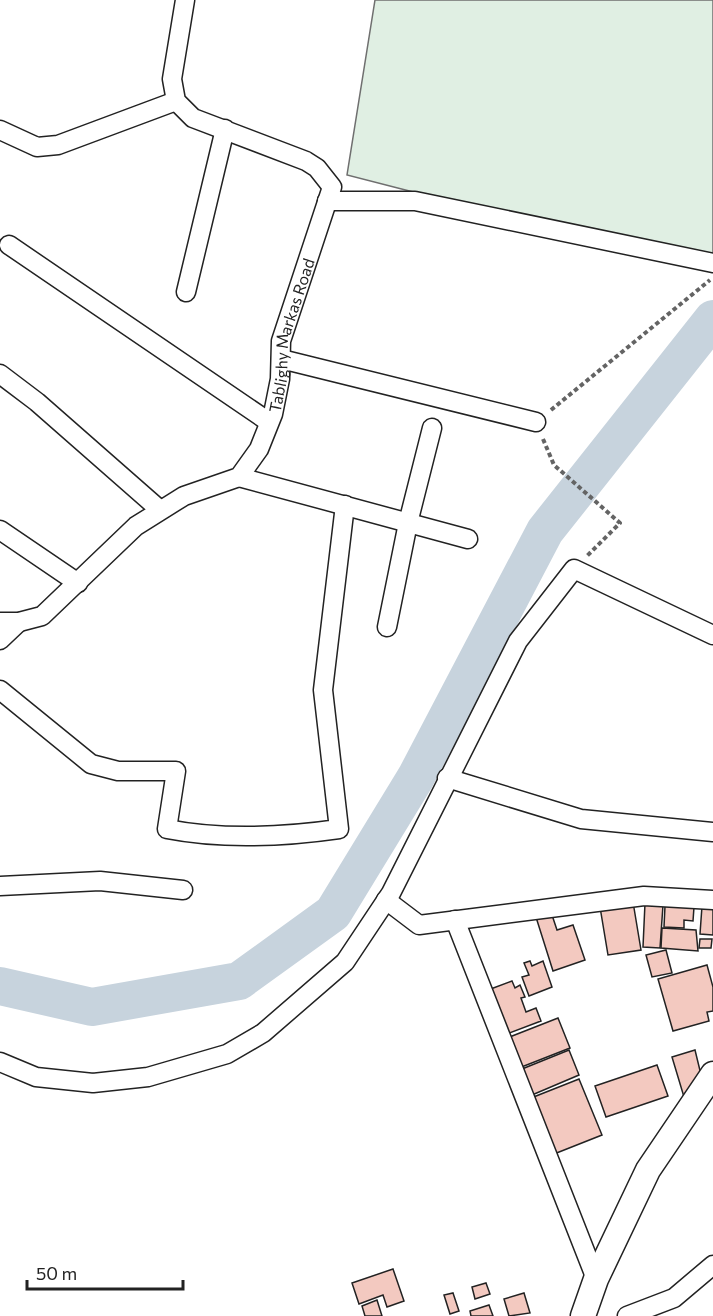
<svg xmlns="http://www.w3.org/2000/svg" width="713" height="1316" viewBox="0 0 713 1316" font-family="Commissioner,sans-serif">
	<style>
		.green { fill: #e0efe3; stroke: #6f6f6f; stroke-width: 1.5 }
		.lines { fill: none; stroke-linecap: round; stroke-linejoin: round }
		.river { stroke: #c7d3dd; stroke-width: 38 }
		.building { fill: #f3c9c0; stroke: #222; stroke-width: 1.5 }
		.minor-casing { stroke: #222; stroke-width: 21 }
		.tertiary-casing { stroke: #222; stroke-width: 27 }
		.path { stroke: #646464; stroke-width: 4; stroke-dasharray: 4.5 3; stroke-linecap: butt }
		.minor { stroke: #fff; stroke-width: 18 }
		.tertiary { stroke: #fff; stroke-width: 24 }
		.labels { text-anchor: middle; dominant-baseline: central; stroke-width: 4.5; stroke-linejoin: round; paint-order: stroke }
		.street-label { font-size: 16px; fill: #222; stroke: #fff }
	</style>
	<rect width="100%" height="100%" fill="#fff"/>
	<path class="green" d="M375,0H713V269L347,175Z"/>
	<g class="lines">
		<path class="river" d="M0,986L92,1007L239,981L333,913L416,777L545,531L713,319"/>
	</g>
	<g class="building">
		<path d="M633,902L641,950L608,955L600,907Z"/>
		<path d="M645,903L663,905L660,948L643,947Z"/>
		<path d="M665,906L694,907L693,921L684,920V928L664,927Z"/>
		<path d="M702,906L713,907V935L700,934Z"/>
		<path d="M550,909L557,930L573,925L585,960L553,971L535,914Z"/>
		<path d="M662,928L696,930L698,951L661,948Z"/>
		<path d="M700,939H712L711,948H699Z"/>
		<path d="M666,950L672,973L652,977L646,955Z"/>
		<path d="M530,961L532,966L543,961L552,987L529,996L522,977L529,975L524,963Z"/>
		<path d="M707,965L713,987V1011L707,1012L709,1021L673,1031L658,979Z"/>
		<path d="M512,981L515,988L520,985L525,997L521,998L526,1012L536,1008L541,1021L504,1035L488,990Z"/>
		<path d="M558,1018L570,1048L519,1068L507,1038Z"/>
		<path d="M569,1050L579,1075L532,1095L522,1069Z"/>
		<path d="M695,1050L704,1087L687,1107L672,1057Z"/>
		<path d="M657,1065L668,1096L606,1117L595,1086Z"/>
		<path d="M579,1079L602,1135L549,1156L526,1100Z"/>
		<path d="M393,1269L404,1301L387,1307L383,1295L359,1304L352,1283Z"/>
		<path d="M486,1283L490,1294L475,1299L472,1287Z"/>
		<path d="M453,1293L459,1311L450,1314L444,1295Z"/>
		<path d="M524,1293L530,1313L509,1316L504,1299Z"/>
		<path d="M377,1300L382,1316H365L362,1306Z"/>
		<path d="M489,1305L493,1316H471L470,1311Z"/>
	</g>
	<g class="lines">
		<defs>
			<g id="minor">
				<path d="M0,130L37,147L58,145L176,101"/>
				<path d="M327,201H415L713,263"/>
				<path d="M9,245L269,422"/>
				<path d="M186,292L225,129"/>
				<path d="M281,359L536,422"/>
				<path d="M0,374L37,402L160,510"/>
				<path d="M239,477L468,539"/>
				<path d="M0,530L78,583"/>
				<path id="s1" d="M0,622H19L42,616L136,526L184,496L239,477L259,449L273,414L280,379L281,341L332,187L317,168L306,161L193,118L176,101L172,79L185,0"/>
				<path d="M387,627L408,523L432,428"/>
				<path d="M0,640L19,622"/>
				<path d="M0,690L91,764L118,771H176L167,829C223,840 283,837 339,829L323,690L345,505"/>
				<path d="M447,778L581,819L713,832"/>
				<path d="M0,886L100,881L183,890"/>
				<path d="M386,900L419,925L644,896L713,900"/>
				<path d="M455,920L596,1279"/>
				<path d="M0,1062L36,1077L93,1083L148,1077L227,1054L263,1033L345,962L391,893L518,641L574,569L713,635"/>
				<path d="M627,1316L674,1298L713,1265"/>
			</g>
			<path id="tertiary" d="M583,1316L596,1279L648,1170L713,1074"/>
		</defs>
		<use href="#minor" class="minor-casing"/>
		<use href="#tertiary" class="tertiary-casing"/>
		<g class="path">
			<path d="M551,410L710,280"/>
			<path d="M543,439L554,465L620,523L587,556"/>
		</g>
		<use href="#minor" class="minor"/>
		<use href="#tertiary" class="tertiary"/>
	</g>
	<g class="labels">
		<g class="street-label">
			<text stroke="none"><textPath href="#s1" startOffset="441">Tablighy Markas Road</textPath></text>
		</g>
	</g>
	<path d="M27 1280v9h156v-9" fill="none" stroke="#222222" stroke-width="3"/>
	<text x="36" y="1280" font-size="18" fill="#222222" stroke="#ffffff" stroke-width="4.5" paint-order="stroke">50 m</text>
</svg>
